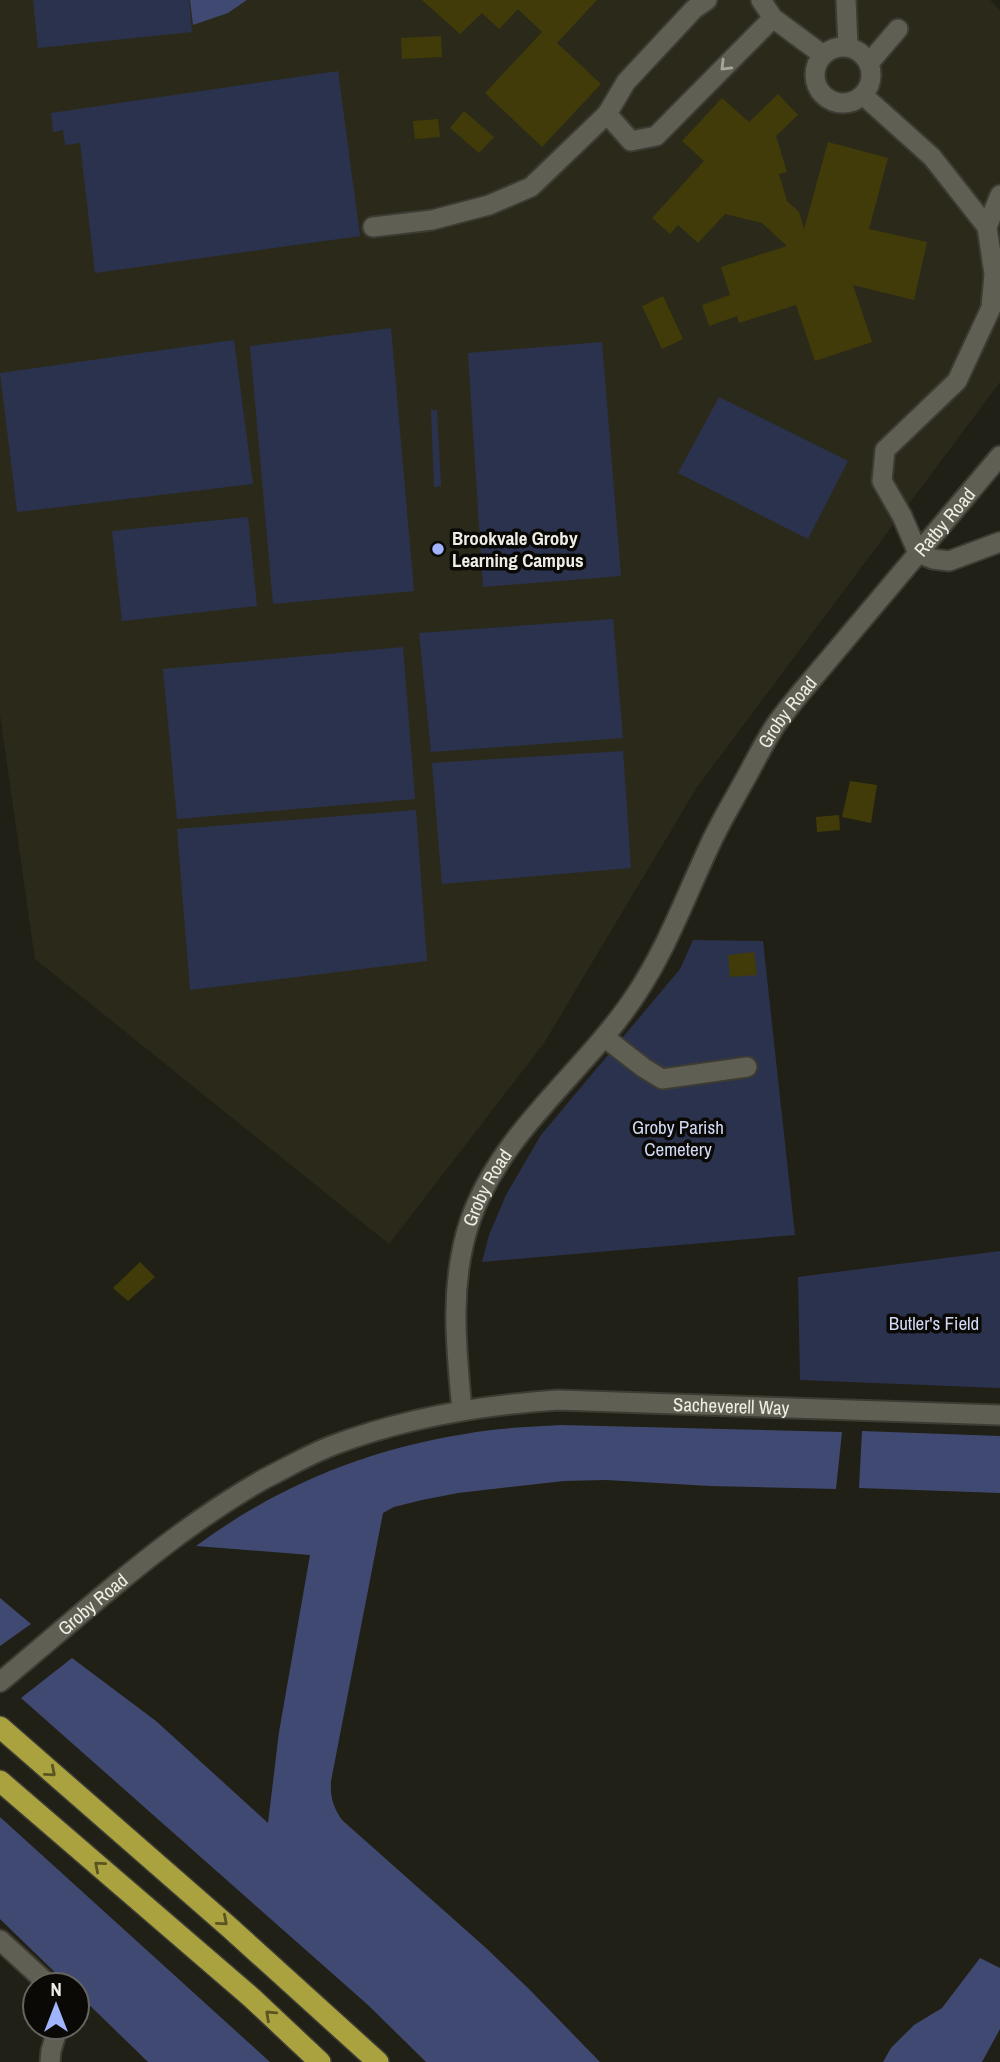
<svg xmlns="http://www.w3.org/2000/svg" width="1000" height="2062" viewBox="0 0 1000 2062" font-family="'Archivo Narrow',sans-serif">
	<style>
		.built { fill: #2b2a1a }
		.green { fill: #2b324d }
		.forest { fill: #404971 }
		.building { fill: #403b09 }
		.lines { fill: none; stroke-linecap: round; stroke-linejoin: round }
		.minor-casing { stroke: #3c3c35; stroke-width: 23 }
		.highway-casing { stroke: #3c3c35; stroke-width: 24 }
		.minor { stroke: #605f53; stroke-width: 19 }
		.highway { stroke: #aaa13f; stroke-width: 21 }
		.oneway { stroke: #a7a69d }
		.oneway2 { stroke: #5a5522 }
		.poi-dot { fill: #a0b3fd; stroke: #0a0906; stroke-width: 2.5 }
		.labels { text-anchor: middle; dominant-baseline: central; stroke-width: 7; stroke-linejoin: round; paint-order: stroke }
		.street-label { font-size: 19px; fill: #eeeee7; stroke: #0a0906 }
		.poi-label { font-size: 19px; font-weight: bold; fill: #eeeee7; stroke: #0a0906; text-anchor: start }
		.park-label { font-size: 19px; fill: #d1d9f4; stroke: #0a0906 }
	</style>
	<rect width="100%" height="100%" fill="#212016"/>
	<path class="built" d="M0,0H190L193,24L228,13L247,0H990L1000,10V382L697,787L544,1043L389,1244L35,959L0,715Z"/>
	<g class="green">
		<path d="M33,0H189L192,32L38,48Z"/>
		<path d="M338,71L360,236L95,273L80,143L65,145L63,130L53,132L51,113Z"/>
		<path d="M391,328L414,591L273,604L250,346Z"/>
		<path d="M234,340L253,484L17,512L0,373Z"/>
		<path d="M602,342L621,576L483,587L468,353Z"/>
		<path d="M719,397L848,461L808,539L678,473Z"/>
		<path d="M431,410H437L441,486L434,487Z"/>
		<path d="M248,517L257,606L122,621L112,531Z"/>
		<path d="M613,619L623,738L431,752L419,633Z"/>
		<path d="M403,647L415,799L177,819L163,669Z"/>
		<path d="M623,751L631,868L442,884L432,763Z"/>
		<path d="M416,810L427,961L190,990L177,829Z"/>
		<path d="M693,940L763,941L795,1235L482,1262L489,1235L506,1195L541,1135L680,969Z"/>
		<path d="M1000,1251V1388L800,1380L798,1277Z"/>
	</g>
	<g class="forest">
		<path d="M190,0H247L228,13L193,25Z"/>
		<path d="M561,1425L842,1432L836,1489L710,1486L606,1480L564,1481L458,1493L422,1500L394,1507L383,1513L331,1781C330,1797 333,1807 342,1820L486,1948L529,1989L600,2062H426L368,2005L21,1698L72,1658L156,1721L268,1823L279,1732L310,1555L196,1546C276,1487 367,1449 465,1434C496,1428 529,1427 561,1425Z"/>
		<path d="M862,1431L1000,1436V1493L859,1488Z"/>
		<path d="M0,1598L31,1624L0,1646Z"/>
		<path d="M0,1817L270,2062H148L77,1993V1985H68L0,1919Z"/>
		<path d="M980,1958L1000,1968V2029L982,2062H883L891,2048L914,2025L942,2008Z"/>
	</g>
	<g class="building">
		<path d="M422,0H597L557,43L601,84L542,147L485,93L542,32L518,9L499,29L482,13L460,34Z"/>
		<path d="M441,36L442,57L402,59L401,38Z"/>
		<path d="M778,94L798,115L776,136L787,172L779,174L787,201L799,212L804,229L828,142L888,158L869,229L927,242L914,300L853,285L872,342L815,361L796,305L739,323L737,316L709,326L702,305L730,295L721,267L787,246L762,223L725,214L698,243L678,225L670,234L652,218L704,161L682,141L722,98L749,122Z"/>
		<path d="M464,111L494,137L479,153L450,128Z"/>
		<path d="M438,119L440,137L415,139L413,121Z"/>
		<path d="M663,296L683,339L662,349L642,306Z"/>
		<path d="M850,781L877,785L871,823L842,817Z"/>
		<path d="M839,815L840,830L817,832L816,817Z"/>
		<path d="M754,952L757,975L730,977L728,955Z"/>
		<path d="M140,1262L155,1277L128,1301L113,1288Z"/>
	</g>
	<g class="lines">
		<defs>
			<g id="minor">
				<path d="M707,0L694,9L626,82L607,114L631,141L656,136L773,18"/>
				<path d="M761,0L773,18L823,55"/>
				<path d="M846,0L848,47"/>
				<circle cx="843" cy="75" r="28"/>
				<path d="M869,63L898,29"/>
				<path d="M864,96L932,157L987,227L994,274L991,308L957,381L885,450L882,481L902,516L918,553"/>
				<path d="M373,227L432,220L489,205L531,187L607,114"/>
				<path d="M987,227L1000,195"/>
				<path d="M918,553L933,559L949,561L1000,542"/>
				<path d="M604,1037L644,1068L662,1079L747,1067"/>
				<path id="s1" d="M462,1410C456,1347 449,1283 470,1221C501,1131 584,1073 635,996C666,950 685,898 708,849C718,826 731,805 743,783C754,764 764,742 777,723C785,712 794,701 803,690L1000,456"/>
				<path id="s2" d="M0,1682C86,1611 167,1534 264,1479C286,1468 308,1455 331,1446C404,1418 480,1405 558,1400L1000,1415"/>
				<path d="M0,1940L49,1985"/>
				<path d="M50,2062L51,2051L58,2027"/>
			</g>
			<g id="highway">
				<path d="M0,1727L229,1927L378,2062"/>
				<path d="M0,1781L252,1998L320,2062"/>
			</g>
		</defs>
		<use href="#minor" class="minor-casing"/>
		<use href="#highway" class="highway-casing"/>
		<use href="#minor" class="minor"/>
		<use href="#highway" class="highway"/>
	</g>
	<defs><path id="oneway-chevron" d="M-2-3.5L2.5 0L-2 3.5" fill="none" stroke-width="1.6" stroke-linecap="round" stroke-linejoin="round" transform="scale(1.75)"/></defs>
	<use class="oneway" href="#oneway-chevron" transform="translate(725 66) rotate(135)"/>
	<g class="oneway2">
		<use href="#oneway-chevron" transform="translate(51 1772) rotate(41)"/>
		<use href="#oneway-chevron" transform="translate(99 1866) rotate(-139)"/>
		<use href="#oneway-chevron" transform="translate(223 1921) rotate(41)"/>
		<use href="#oneway-chevron" transform="translate(270 2015) rotate(-137)"/>
	</g>
	<circle class="poi-dot" cx="438" cy="549" r="7"/>
	<g class="labels">
		<g class="street-label">
			<text stroke="none"><textPath href="#s1" startOffset="1041">Ratby Road</textPath></text>
			<text stroke="none"><textPath href="#s1" startOffset="794">Groby Road</textPath></text>
			<text stroke="none"><textPath href="#s1" startOffset="228">Groby Road</textPath></text>
			<text stroke="none"><textPath href="#s2" startOffset="814">Sacheverell Way</textPath></text>
			<text stroke="none"><textPath href="#s2" startOffset="121">Groby Road</textPath></text>
		</g>
		<g class="poi-label">
			<text x="452" y="538">Brookvale Groby<tspan x="452" dy="22">Learning Campus</tspan></text>
		</g>
		<g class="park-label">
			<text x="678" y="1127">Groby Parish<tspan x="678" dy="22">Cemetery</tspan></text>
			<text x="934" y="1323">Butler's Field</text>
		</g>
	</g>
	<g transform="translate(56 2006)"><circle r="33" fill="#0a0906" stroke="#656560" stroke-width="2"/>
	<path d="M0-5L12 26L0 18L-12 26Z" fill="#a0b3fd"/>
	<text y="-10" font-size="19" font-weight="bold" text-anchor="middle" fill="#eeeee7">N</text>
	</g>
</svg>
